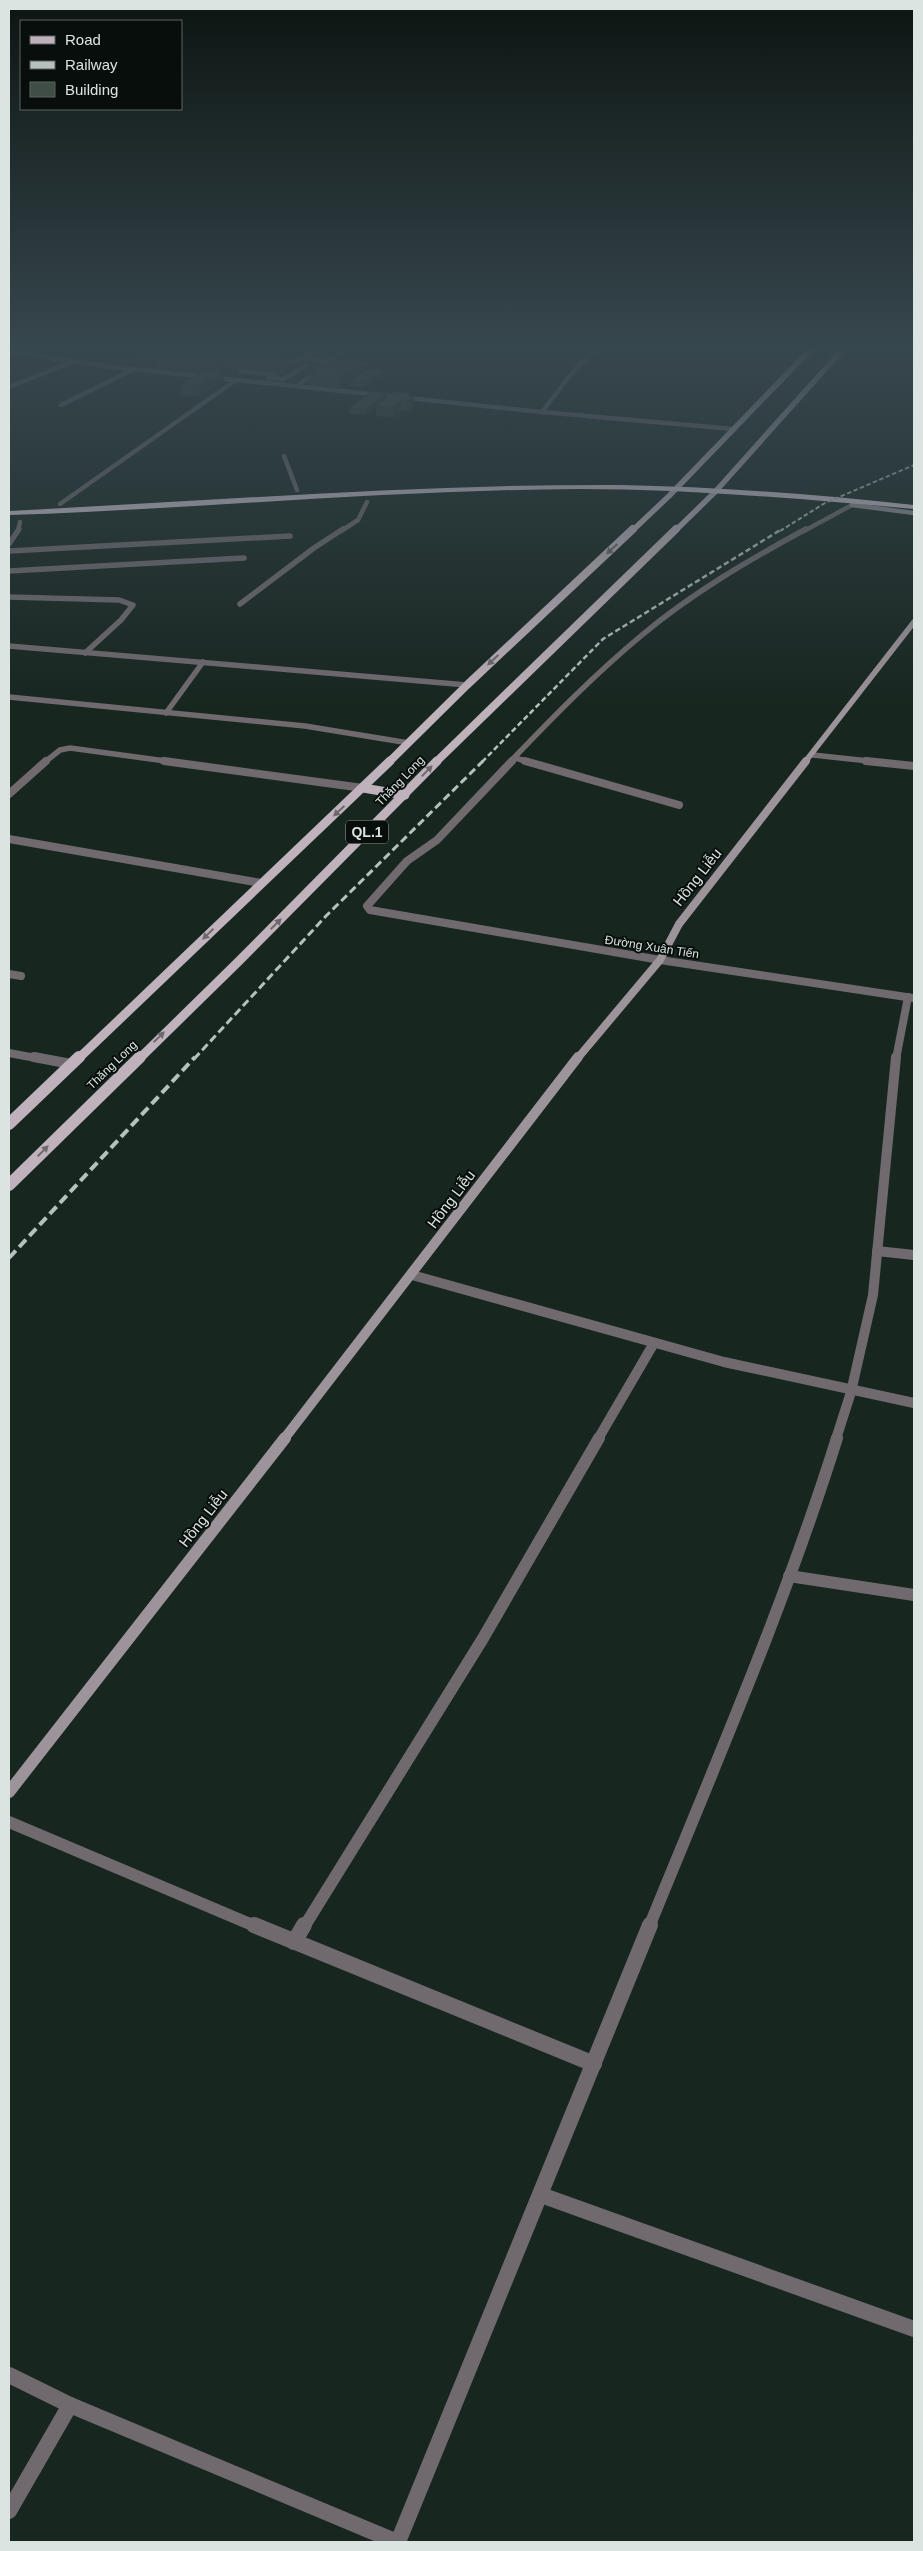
<svg xmlns="http://www.w3.org/2000/svg" width="923" height="2551" viewBox="0 0 923 2551" font-family="Helvetica,sans-serif">
	<style>
		.built { fill: #192f25 }
		.lines { fill: none; stroke-linecap: round; stroke-linejoin: round }
		.lane-far1 { stroke: #706a6f; stroke-width: 4.5 }
		.lane { stroke: #706a6f; stroke-width: 5.5 }
		.street-far5 { stroke: #706a6f; stroke-width: 4.5 }
		.street-far4 { stroke: #706a6f; stroke-width: 5.5 }
		.street-far3 { stroke: #706a6f; stroke-width: 8 }
		.street-far2 { stroke: #706a6f; stroke-width: 10 }
		.street-far1 { stroke: #706a6f; stroke-width: 12 }
		.street { stroke: #706a6f; stroke-width: 16 }
		.secondary-far4 { stroke: #9d939a; stroke-width: 4.5 }
		.secondary-far3 { stroke: #9d939a; stroke-width: 5.5 }
		.secondary-far2 { stroke: #9d939a; stroke-width: 8 }
		.secondary-far1 { stroke: #9d939a; stroke-width: 10 }
		.secondary { stroke: #9d939a; stroke-width: 12 }
		.primary-far3 { stroke: #bfb2bc; stroke-width: 5.5 }
		.primary-far2 { stroke: #bfb2bc; stroke-width: 8 }
		.primary-far1 { stroke: #bfb2bc; stroke-width: 9 }
		.primary { stroke: #bfb2bc; stroke-width: 12 }
		.highway { fill: #decfda; fill-rule: evenodd }
		.rail-far3 { stroke: #b6c0bc; stroke-width: 2; stroke-dasharray: 4.5 2.5; stroke-linecap: butt }
		.rail-far2 { stroke: #b6c0bc; stroke-width: 2.5; stroke-dasharray: 5.5 3; stroke-linecap: butt }
		.rail-far1 { stroke: #b6c0bc; stroke-width: 3; stroke-dasharray: 8 4; stroke-linecap: butt }
		.rail { stroke: #b6c0bc; stroke-width: 4; stroke-dasharray: 10 5; stroke-linecap: butt }
		.wall { fill: #36443d }
		.shaded-wall { fill: #2c3732 }
		.building { fill: #3f4f47; stroke: #2c3732 }
		.oneway { fill: #6d686c }
		.labels { text-anchor: middle; dominant-baseline: central; stroke-width: 4; stroke-linejoin: round; paint-order: stroke }
		.far-street-label { font-size: 12px; fill: #dbe4e0; stroke: #080e0b }
		.shield { fill: #080e0b; stroke: #9ca4a0; stroke-width: 1 }
		.shield-label { font-size: 14px; font-weight: bold; fill: #dbe4e0 }
		.street-label { font-size: 15px; fill: #dbe4e0; stroke: #080e0b }
	</style>
	<rect width="100%" height="100%" fill="#182620"/>
	<path class="built" d="M137,349H344L297,386L103,366Z"/>
	<g class="lines">
		<g class="lane-far1">
			<path d="M300,358L331,362"/>
			<path d="M280,363L291,364L315,349"/>
			<path d="M241,371L275,374L268,378L284,379L307,365"/>
			<path d="M297,386L347,349"/>
			<path d="M341,531L358,520L367,502"/>
		</g>
		<path class="lane" d="M240,604L314,548L343,529"/>
		<g class="street-far5">
			<path d="M9,351L103,366L542,412L733,429"/>
			<path d="M9,387L72,362"/>
			<path d="M61,405L132,370"/>
			<path d="M542,412L575,369L598,349"/>
			<path d="M284,456L297,490"/>
			<path d="M60,504L236,380"/>
			<path d="M18,531L20,522"/>
			<path d="M804,531L852,505"/>
		</g>
		<g class="street-far4">
			<path d="M9,544L19,529"/>
			<path d="M9,551L290,536"/>
			<path d="M9,571L244,558"/>
			<path d="M9,597L119,600L133,605L121,620L85,653"/>
			<path d="M9,646L467,685"/>
			<path d="M9,697L305,726L409,743"/>
			<path d="M166,713L203,662"/>
			<path d="M813,755L878,762"/>
			<path d="M515,758L529,762"/>
			<path d="M45,762L60,750L70,748L173,762"/>
			<path d="M510,762C552,718 595,674 642,635C692,593 749,560 806,529"/>
		</g>
		<g class="street-far3">
			<path d="M164,761L363,788"/>
			<path d="M512,761L437,840L407,861L367,906L370,910L660,960L913,998"/>
			<path d="M525,761L679,805"/>
			<path d="M866,761L914,766"/>
			<path d="M9,794L46,761"/>
			<path d="M9,839L261,883"/>
			<path d="M9,974L21,976"/>
			<path d="M9,1053L41,1059"/>
			<path d="M896,1059L908,997"/>
		</g>
		<g class="street-far2">
			<path d="M34,1057L71,1064"/>
			<path d="M877,1251L914,1255"/>
			<path d="M412,1275L724,1362L914,1403"/>
			<path d="M598,1439L654,1343"/>
			<path d="M836,1439L851,1392L873,1295L896,1057"/>
		</g>
		<g class="street-far1">
			<path d="M789,1576L914,1595"/>
			<path d="M9,1822L257,1927"/>
			<path d="M304,1927L482,1640L599,1438"/>
			<path d="M649,1927C715,1765 785,1604 837,1438"/>
		</g>
		<g class="street">
			<path d="M254,1925L594,2064"/>
			<path d="M294,1942L304,1925"/>
			<path d="M541,2195L914,2329"/>
			<path d="M9,2375L70,2405L397,2542"/>
			<path d="M9,2511L70,2405"/>
			<path d="M398,2542L650,1925"/>
		</g>
		<path class="secondary-far4" d="M852,505L914,513"/>
		<path class="secondary-far3" d="M805,762L914,622"/>
		<path class="secondary-far2" d="M577,1059L660,960L679,924L806,761"/>
		<path class="secondary-far1" d="M284,1439L578,1057"/>
		<path class="secondary" d="M9,1792L285,1438"/>
		<g class="primary-far3">
			<path d="M632,531L669,496L811,349"/>
			<path d="M675,531L715,492L843,349"/>
		</g>
		<g class="primary-far2">
			<path d="M389,762L467,685L633,529"/>
			<path d="M436,762L676,529"/>
		</g>
		<g class="primary-far1">
			<path d="M363,788L405,795"/>
			<path d="M78,1059L390,761"/>
			<path d="M139,1059L239,961L437,761"/>
		</g>
		<g class="primary">
			<path d="M9,1124L79,1057"/>
			<path d="M9,1185L140,1057"/>
		</g>
		<path class="highway" d="M620,485C718,487 816,494 914,505V509C802,499 691,489 578,489C388,490 199,509 9,515V511C213,501 416,484 620,485Z"/>
		<path class="rail-far3" d="M780,531L825,503L914,465"/>
		<path class="rail-far2" d="M482,762L603,639L782,529"/>
		<path class="rail-far1" d="M194,1059L326,916L483,761"/>
		<path class="rail" d="M9,1258L195,1057"/>
	</g>
	<g class="wall">
		<path d="M135,350L214,356L223,367L217,370L224,380L199,396L181,395V385L202,371L158,367L157,361L136,359Z"/>
		<path d="M289,350L277,358L259,356V351Z"/>
		<path d="M224,359L293,360L294,369L286,374L225,368Z"/>
		<path d="M368,362V367L338,387L309,385V375Z"/>
		<path d="M383,370V375L363,388L349,386V382Z"/>
		<path d="M387,393V397H411L414,407L408,411H402L394,417L376,416V406L364,415L349,413V408Z"/>
	</g>
	<g class="shaded-wall">
		<path d="M282,349H289V350L277,358V353Z"/>
		<path d="M214,351L215,361L206,356Z"/>
		<path d="M223,357V367L214,372L213,363Z"/>
		<path d="M293,360L294,369L286,374V364Z"/>
		<path d="M368,362V367L338,387V378L360,363Z"/>
		<path d="M383,370V375L363,388V383Z"/>
		<path d="M223,371L224,380L199,396L198,386Z"/>
		<path d="M387,393V398L364,415V410Z"/>
		<path d="M411,393V399L414,397V407L408,411L407,396Z"/>
		<path d="M401,401L402,411L394,417L393,407Z"/>
	</g>
	<g class="building">
		<path d="M136,349H194L214,351L206,356L223,357L213,363L157,358L166,353L135,350Z"/>
		<path d="M262,349H282L277,353L259,351Z"/>
		<path d="M232,354L293,360L286,364L224,359Z"/>
		<path d="M335,359L368,362L360,368V363L333,361Z"/>
		<path d="M331,360L360,363L338,378L309,375Z"/>
		<path d="M206,369L223,371L198,386L181,385Z"/>
		<path d="M369,369L383,370L363,383L349,382Z"/>
		<path d="M373,391L387,393L364,410L349,408Z"/>
		<path d="M393,392L411,393L407,396L414,397L408,401H401L393,407L376,406Z"/>
	</g>
	<defs><path id="oneway-solid" d="M-6-.8H1V-3.2L6.5 0L1 3.2V.8H-6Z" transform="scale(1.25)"/></defs>
	<g class="oneway">
		<use href="#oneway-solid" transform="translate(612 549) rotate(137)"/>
		<use href="#oneway-solid" transform="translate(493 660) rotate(137)"/>
		<use href="#oneway-solid" transform="translate(427 771) rotate(-46)"/>
		<use href="#oneway-solid" transform="translate(339 811) rotate(137)"/>
		<use href="#oneway-solid" transform="translate(276 924) rotate(-45)"/>
		<use href="#oneway-solid" transform="translate(208 934) rotate(136)"/>
		<use href="#oneway-solid" transform="translate(159 1037) rotate(-44)"/>
		<use href="#oneway-solid" transform="translate(43 1151) rotate(-45)"/>
	</g>
	<linearGradient id="sky" x2="0" y2="1"><stop stop-color="#0d1512"/><stop offset="0.49" stop-color="#37474e"/><stop offset="1" stop-color="#37474e" stop-opacity="0"/></linearGradient>
	<rect width="923" height="707" fill="url(#sky)"/>
	<g class="labels">
		<g class="far-street-label">
			<text transform="translate(400 781) rotate(-46)">Thăng Long</text>
			<text transform="translate(652 947) rotate(9)">Đường Xuân Tiến</text>
			<text transform="translate(112 1065) rotate(-44)">Thăng Long</text>
		</g>
		<rect class="shield" x="346" y="820.5" width="42" height="23" rx="4"/>
		<g class="shield-label">
			<text x="367" y="832">QL.1</text>
		</g>
		<g class="street-label">
			<text transform="translate(697 877) rotate(-52)">Hồng Liễu</text>
			<text transform="translate(451 1199) rotate(-53)">Hồng Liễu</text>
			<text transform="translate(203 1518) rotate(-52)">Hồng Liễu</text>
		</g>
	</g>
	<rect width="923" height="2551" fill="none" stroke="#dbe4e0" stroke-width="20"/>
	<rect x="20" y="20" width="162" height="90" fill="#080e0b" stroke="#5c6460"/>
	<rect x="30" y="36" width="25" height="8" fill="#bfb2bc" stroke="#5c6460"/>
	<text x="65" y="45" font-size="15" fill="#dbe4e0">Road</text>
	<rect x="30" y="61" width="25" height="8" fill="#b6c0bc" stroke="#5c6460"/>
	<text x="65" y="70" font-size="15" fill="#dbe4e0">Railway</text>
	<rect x="30" y="82" width="25" height="15" fill="#3f4f47" stroke="#5c6460"/>
	<text x="65" y="95" font-size="15" fill="#dbe4e0">Building</text>
</svg>
